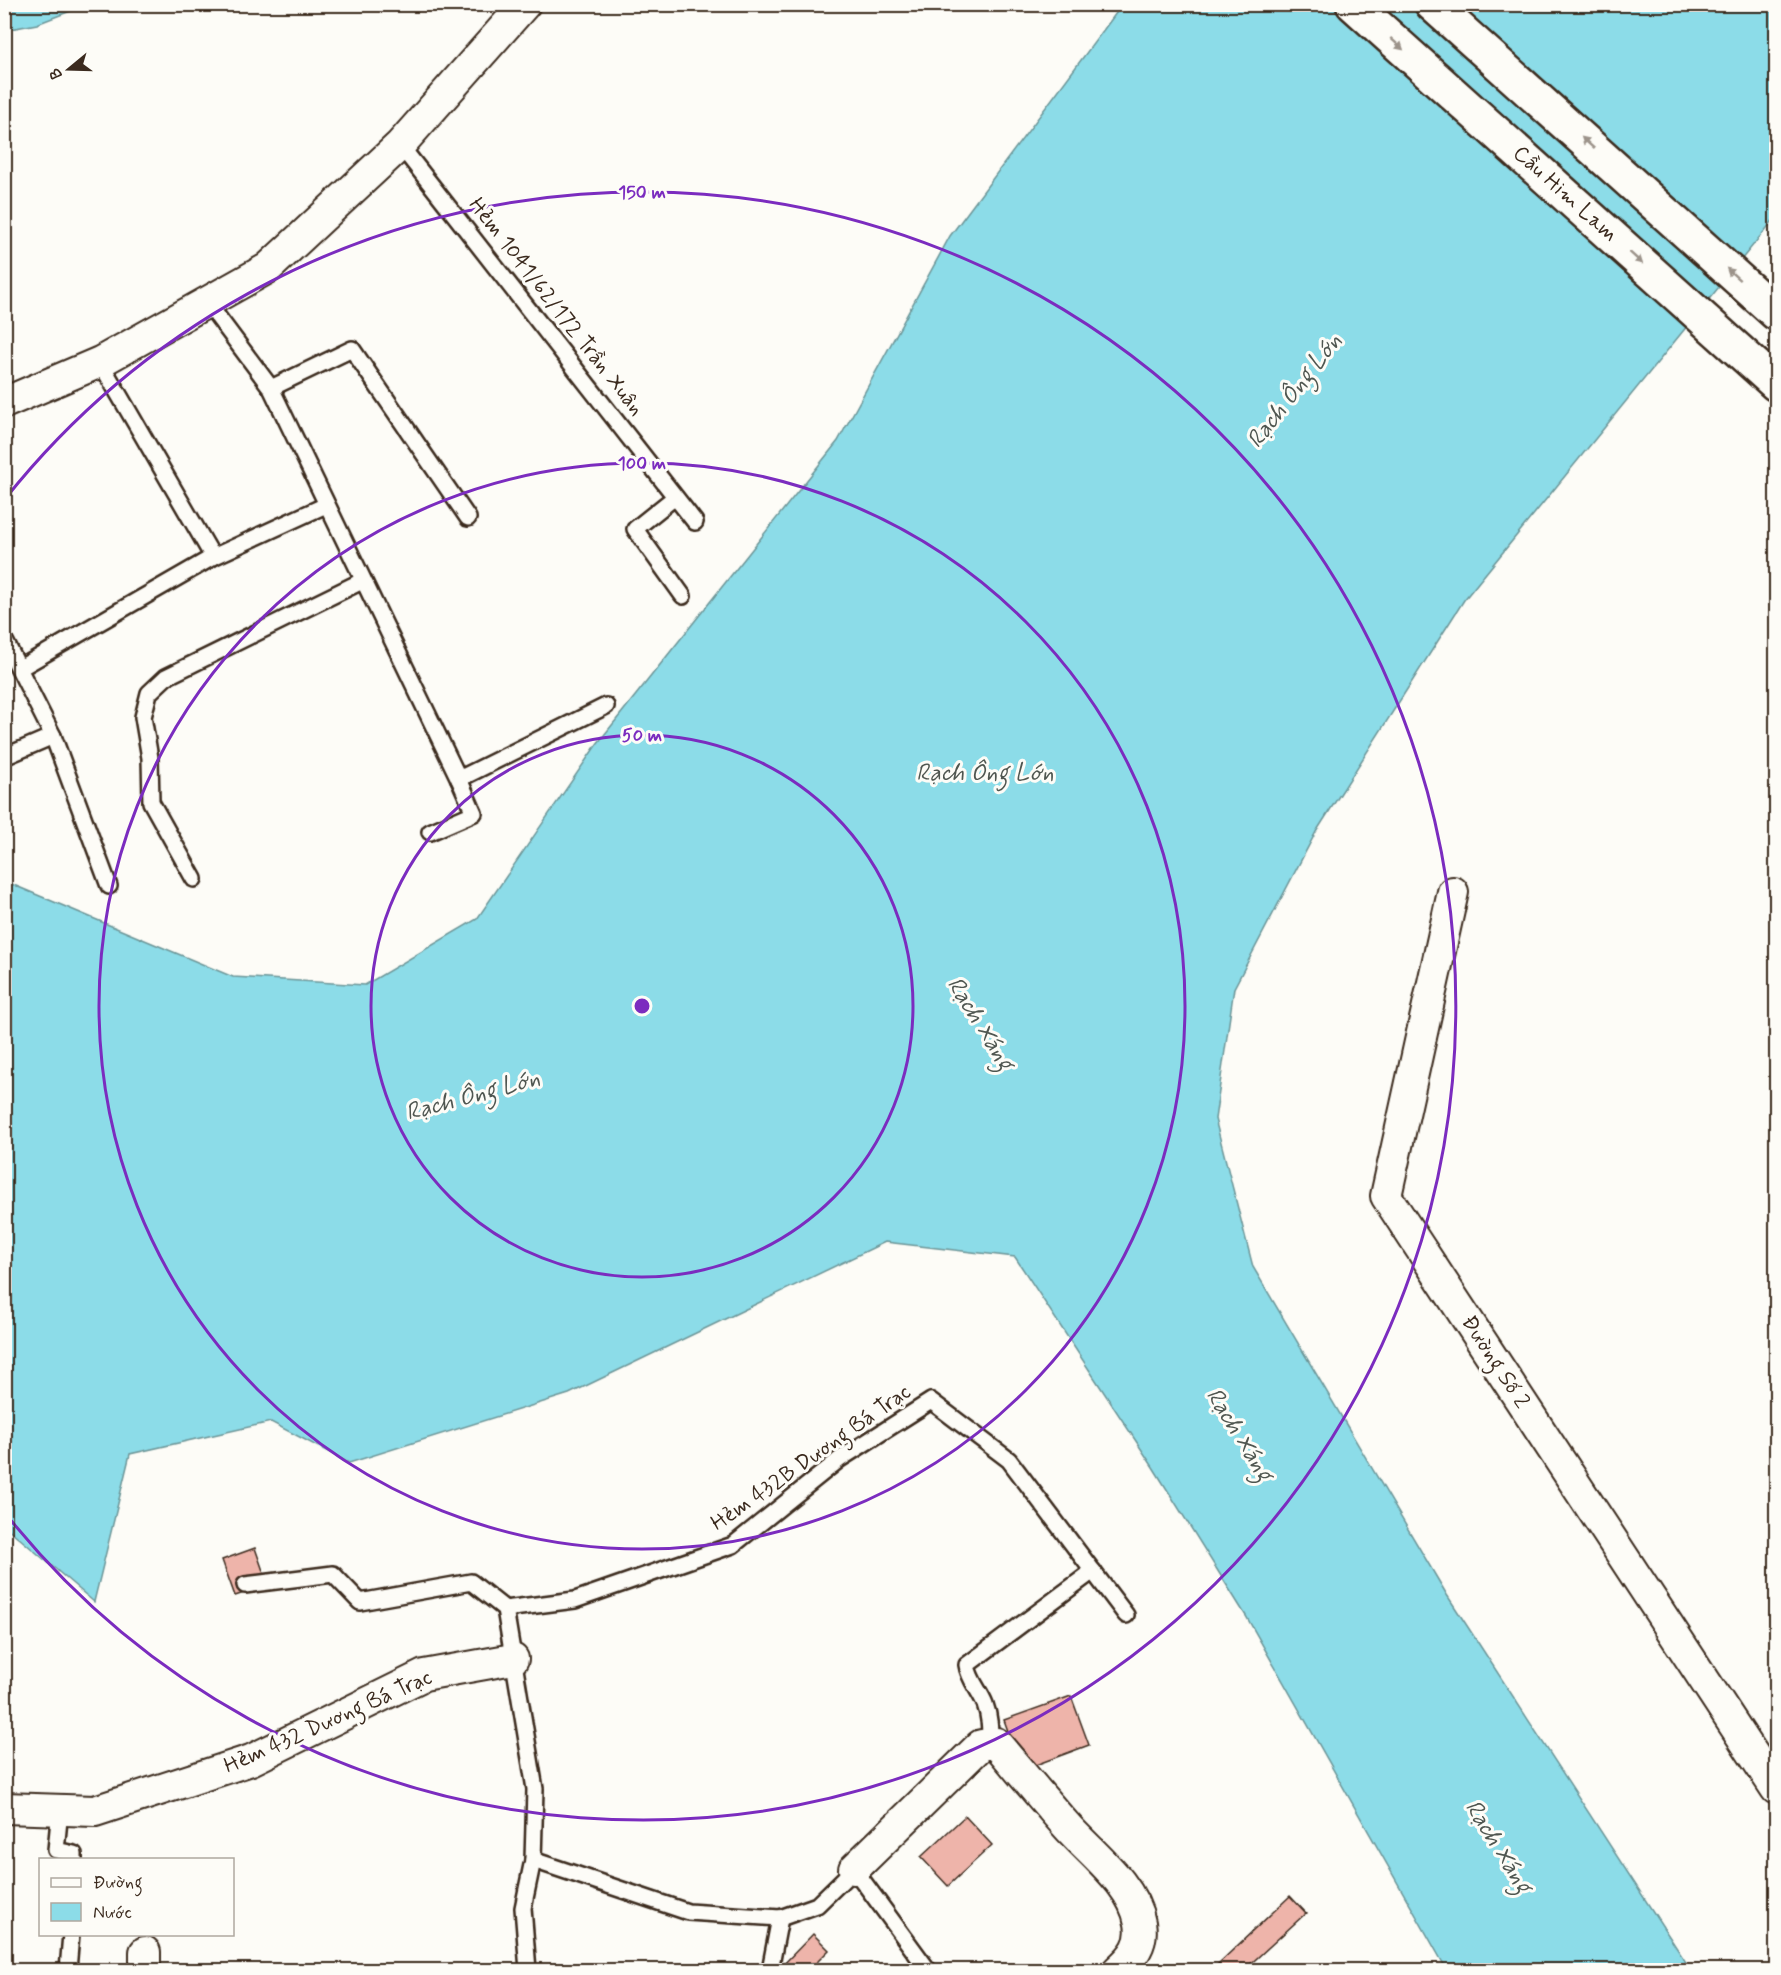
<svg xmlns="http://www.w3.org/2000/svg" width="1781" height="1975" viewBox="0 0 1781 1975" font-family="Mynerve,sans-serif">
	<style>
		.water { fill: #8cdce8; stroke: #6c9597; stroke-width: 1.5 }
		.building { fill: #eeb4aa; stroke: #3b2a1e; stroke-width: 1.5 }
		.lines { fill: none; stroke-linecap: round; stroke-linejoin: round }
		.service-casing { stroke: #3b2a1e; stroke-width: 20 }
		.minor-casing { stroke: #3b2a1e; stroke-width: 34 }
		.secondary-casing { stroke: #3b2a1e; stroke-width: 38 }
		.service { stroke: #fdfcf7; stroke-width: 15 }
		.minor { stroke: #fdfcf7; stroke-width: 30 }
		.secondary { stroke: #fdfcf7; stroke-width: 33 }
		.oneway { fill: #9c938a }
		.ring { fill: none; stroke: #7b2cbf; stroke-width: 3 }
		.labels { text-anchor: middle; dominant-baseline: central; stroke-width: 6; stroke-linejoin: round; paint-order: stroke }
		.street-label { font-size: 22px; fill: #3b2a1e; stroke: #fdfcf7 }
		.water-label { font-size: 24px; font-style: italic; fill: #4f5650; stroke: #fdfcf7 }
		.centre { fill: #7b2cbf; stroke: #fdfcf7; stroke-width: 3 }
		.ring-label { font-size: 18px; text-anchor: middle; font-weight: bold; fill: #7b2cbf; stroke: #fdfcf7; stroke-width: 6; stroke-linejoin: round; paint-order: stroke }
	</style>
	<rect width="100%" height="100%" fill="#fdfcf7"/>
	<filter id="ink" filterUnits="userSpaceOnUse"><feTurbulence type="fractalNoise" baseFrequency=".0167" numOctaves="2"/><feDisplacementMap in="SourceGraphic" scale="12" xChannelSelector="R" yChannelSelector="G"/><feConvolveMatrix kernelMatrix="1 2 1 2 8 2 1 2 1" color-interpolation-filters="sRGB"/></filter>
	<g filter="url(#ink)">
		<g class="water">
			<path d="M5,4H86V5L37,24L5,30Z"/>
			<path d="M1122,5H1776V217L1464,600L1316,832L1234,988L1215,1119L1253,1267L1447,1595L1691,1970H1447L1246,1616L1153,1467L1015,1257L885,1242L569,1394L349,1463L271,1422L130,1454L94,1602L5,1526L4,881L233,977L365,985L477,919L597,744L838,441L950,236Z"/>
		</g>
		<g class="building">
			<path d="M255,1548L268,1585L235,1596L222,1560Z"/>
			<path d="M1071,1696L1089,1745L1022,1770L1004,1720Z"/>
			<path d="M965,1816L992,1845L948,1886L921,1857Z"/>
			<path d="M1290,1896L1306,1913L1244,1970H1224L1218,1964Z"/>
			<path d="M813,1934L829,1950L809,1970H778Z"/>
		</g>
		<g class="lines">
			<defs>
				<g id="service">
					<path d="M400,145L695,522"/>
					<path d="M206,301L271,388L459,779"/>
					<path d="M100,362L213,557"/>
					<path d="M271,388L352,349L468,518"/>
					<path d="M675,497L635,529L683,596"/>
					<path d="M4,639L53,736L109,886"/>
					<path d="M20,668L213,557L326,505"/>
					<path d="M4,757L53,736"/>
					<path d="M430,832L474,813L459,779L606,706"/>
					<path d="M194,879L151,802L150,758L143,717L149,693L166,677L362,581"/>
					<path d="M245,1585L333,1574L360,1602L471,1582L505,1609"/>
					<path d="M505,1609L575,1600L733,1545L840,1459L931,1401L1009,1460L1126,1615"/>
					<path d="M505,1609L535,1789L533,1860L523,1908L528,1970"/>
					<path d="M990,1743C990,1729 990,1717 985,1704C980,1691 969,1680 967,1665L1093,1571"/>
					<path d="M60,1810L56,1850L74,1854V1860"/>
					<path d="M533,1860L688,1912L780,1918L817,1905L854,1869L928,1970"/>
					<path d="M68,1970L71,1934"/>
					<path d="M770,1970L780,1918"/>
				</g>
				<g id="minor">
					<path d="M4,403L100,362L268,268L400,145L525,4"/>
					<path d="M1453,892L1386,1196L1776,1789"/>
					<path d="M4,1808L95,1811L251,1760L424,1675L513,1659"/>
					<path d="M854,1869L981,1745L996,1743C1019,1770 1042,1798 1065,1824C1090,1853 1133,1883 1140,1923C1144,1944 1133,1957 1118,1970"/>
					<path d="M145,1952V1970"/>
				</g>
				<g id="secondary">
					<path d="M1353,4L1776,384"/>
					<path d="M1432,4L1776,313"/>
				</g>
			</defs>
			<use href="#service" class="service-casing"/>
			<use href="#minor" class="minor-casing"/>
			<use href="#secondary" class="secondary-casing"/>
			<use href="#service" class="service"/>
			<use href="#minor" class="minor"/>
			<use href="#secondary" class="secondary"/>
		</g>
		<defs><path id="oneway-solid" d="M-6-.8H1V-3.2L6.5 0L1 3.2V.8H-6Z" transform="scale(1.5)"/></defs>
		<g class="oneway">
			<use href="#oneway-solid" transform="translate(1397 44) rotate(42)"/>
			<use href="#oneway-solid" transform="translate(1588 143) rotate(-138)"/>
			<use href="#oneway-solid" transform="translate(1636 258) rotate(42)"/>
			<use href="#oneway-solid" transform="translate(1733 274) rotate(-138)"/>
		</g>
	</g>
	<g class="ring">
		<circle cx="642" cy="1006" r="271"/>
		<circle cx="642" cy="1006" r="543"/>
		<path d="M5 499A814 814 0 1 1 5 1513"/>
	</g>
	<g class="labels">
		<g class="street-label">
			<text transform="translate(1565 194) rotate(42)">Cầu Him Lam</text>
			<text transform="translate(556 307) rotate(52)">Hẻm 1041/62/172 Trần Xuân</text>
			<text transform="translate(1495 1362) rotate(57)">Đường Số 2</text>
			<text transform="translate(811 1458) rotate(-35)">Hẻm 432B Dương Bá Trạc</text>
			<text transform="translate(328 1722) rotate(-24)">Hẻm 432 Dương Bá Trạc</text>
		</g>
		<g class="water-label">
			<text transform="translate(1295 391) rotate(-52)">Rạch Ông Lớn</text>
			<text x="985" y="773">Rạch Ông Lớn</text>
			<text transform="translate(980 1024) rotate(58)">Rạch Xáng</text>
			<text transform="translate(473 1096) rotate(-15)">Rạch Ông Lớn</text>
			<text transform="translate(1239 1435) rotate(58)">Rạch Xáng</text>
			<text transform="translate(1498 1847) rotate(58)">Rạch Xáng</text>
		</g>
	</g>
	<circle cx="642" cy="1006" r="9" class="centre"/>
	<g class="ring-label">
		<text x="642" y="198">150 m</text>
		<text x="642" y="469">100 m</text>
		<text x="642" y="741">50 m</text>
	</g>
	<rect width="1781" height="1975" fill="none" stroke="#fdfcf7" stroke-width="24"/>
	<rect x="12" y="12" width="1757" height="1951" fill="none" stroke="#3b2a1e" stroke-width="2" filter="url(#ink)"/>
	<rect x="39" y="1858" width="195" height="78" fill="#fdfcf7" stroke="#afa8a0" stroke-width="1.5"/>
	<rect x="51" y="1878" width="30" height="9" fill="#fdfcf7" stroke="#afa8a0" stroke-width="1.5"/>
	<text x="93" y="1888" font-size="18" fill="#3b2a1e">Đường</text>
	<rect x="51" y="1903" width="30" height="18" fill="#8cdce8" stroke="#afa8a0" stroke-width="1.5"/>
	<text x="93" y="1918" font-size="18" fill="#3b2a1e">Nước</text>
	<g transform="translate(69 69) rotate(251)" stroke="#fdfcf7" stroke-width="4.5" paint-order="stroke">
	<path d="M0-4.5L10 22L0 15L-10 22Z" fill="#3b2a1e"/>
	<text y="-9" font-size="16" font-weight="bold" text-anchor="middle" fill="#3b2a1e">B</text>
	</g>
</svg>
